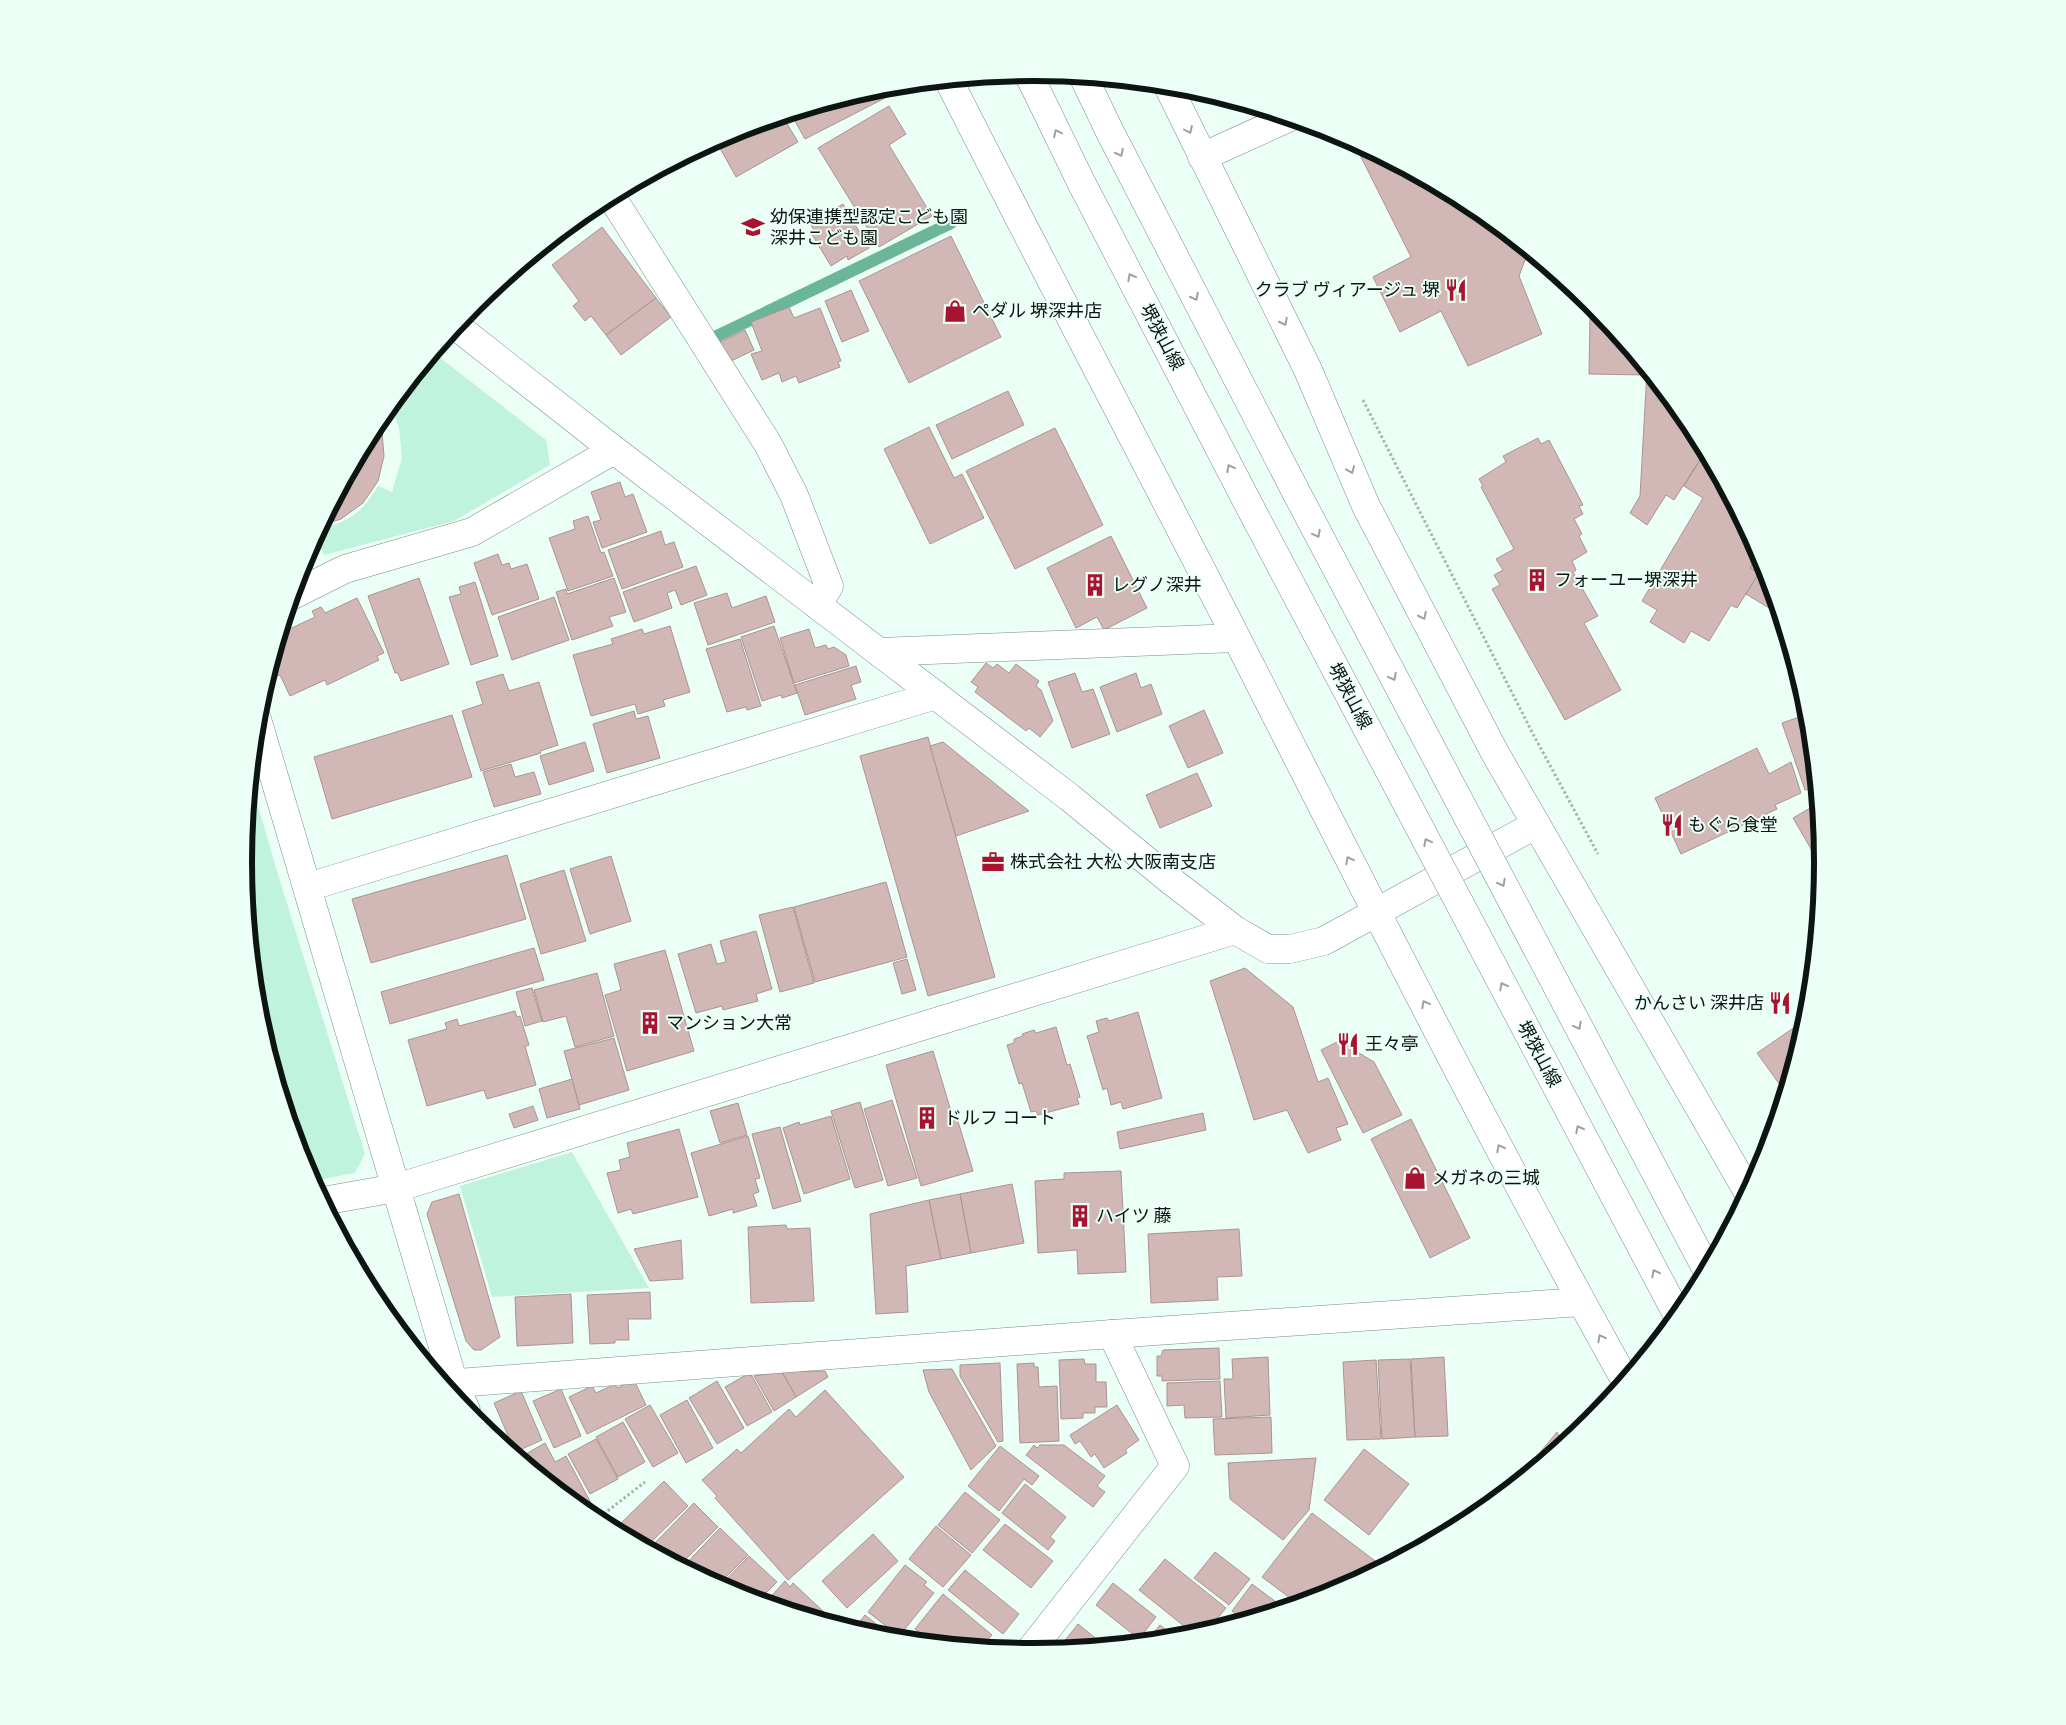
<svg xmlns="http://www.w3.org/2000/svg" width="2066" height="1725" viewBox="0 0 2066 1725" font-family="Signika,'Noto Sans JP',sans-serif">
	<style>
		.green { fill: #c0f3de }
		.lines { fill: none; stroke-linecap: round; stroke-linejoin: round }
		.stream { stroke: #6bb59a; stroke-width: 12 }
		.building { fill: #d1b8b7; stroke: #ab9393 }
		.minor-casing { stroke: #788e85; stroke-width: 29 }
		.major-casing { stroke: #788e85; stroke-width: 29 }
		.path { stroke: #a6b6af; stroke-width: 3; stroke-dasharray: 2.5 2.5; stroke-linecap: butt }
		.minor { stroke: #fff; stroke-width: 28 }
		.major { stroke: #fff; stroke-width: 28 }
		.major-bridge-casing { stroke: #788e85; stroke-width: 29; stroke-linecap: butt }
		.major-bridge { stroke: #fff; stroke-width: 28 }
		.oneway { stroke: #9ea1a0 }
		.labels { text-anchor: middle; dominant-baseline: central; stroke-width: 4; stroke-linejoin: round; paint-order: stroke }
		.poi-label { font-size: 18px; fill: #0c1511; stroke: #ebfff6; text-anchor: start }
		.street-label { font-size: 18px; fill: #0c1511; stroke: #ebfff6 }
		.rim { fill: none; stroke: #0c1511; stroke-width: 6 }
	</style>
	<rect width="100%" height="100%" fill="#ebfff6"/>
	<g class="green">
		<path d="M434,353L546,440L550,465L454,521L324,555L316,537L320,529C350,521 361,514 378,486L392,492L402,458L399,428L391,406Z"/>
		<path d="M251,782L276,868L365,1154L355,1173L312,1181L303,1165L258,1016L243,862Z"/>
		<path d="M572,1152L649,1288L492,1297L460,1186Z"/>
	</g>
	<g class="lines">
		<path class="stream" d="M717,336L951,223"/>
	</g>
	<g class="building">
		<path d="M884,87L889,96L805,139L791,114Z"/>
		<path d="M889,106L906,134L889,145L932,216L879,247L818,148Z"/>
		<path d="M783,117L798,142L736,177L716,141L731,133Z"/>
		<path d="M1354,143L1472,206L1528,252L1519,276L1542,334L1468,366L1441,311L1400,332L1373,277L1411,257Z"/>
		<path d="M843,204L869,248L848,260L847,256L831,266L811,233L815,232L810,223Z"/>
		<path d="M602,227L656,298L606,335L591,316L585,321L573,306L579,301L552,265Z"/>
		<path d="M951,236L1001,337L909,383L859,281Z"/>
		<path d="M851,290L869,331L842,342L825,301Z"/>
		<path d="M656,298L671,317L621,355L606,335Z"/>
		<path d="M789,307L794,318L820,308L841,361L838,362L840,367L799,383L796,376L782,382L779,373L762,380L751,354L762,351L751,322Z"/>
		<path d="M1590,317H1602L1647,371L1646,375L1589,374Z"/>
		<path d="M745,330L754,350L729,362L720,342Z"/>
		<path d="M1647,371L1690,424L1705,452L1674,500L1666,495L1647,525L1630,513L1640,496Z"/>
		<path d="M1008,391L1024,425L952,459L936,425Z"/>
		<path d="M378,421L382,432L384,456L378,481L363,503L341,519L322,525Z"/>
		<path d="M929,427L954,478L962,474L984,518L930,544L884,449Z"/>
		<path d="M1055,428L1103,525L1015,569L966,471Z"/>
		<path d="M1538,438L1541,444L1549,440L1583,505L1579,506L1583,514L1574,519L1582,534L1579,536L1587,552L1572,561L1576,570L1573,572L1598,616L1584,623L1621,690L1565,720L1492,589L1500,585L1494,575L1503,570L1496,559L1514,549L1481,487L1483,486L1479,479L1506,462L1503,456Z"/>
		<path d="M1705,452L1714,470L1700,460Z"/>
		<path d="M1700,460L1714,470L1759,553L1750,568L1759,573L1737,608L1731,605L1709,641L1691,631L1684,643L1650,622L1657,610L1642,601L1703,498L1684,486Z"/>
		<path d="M620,482L625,497L633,494L647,532L602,548L593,522L601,520L591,492Z"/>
		<path d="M588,516L601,553L604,552L613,576L568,591L549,538L575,529L573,521Z"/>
		<path d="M661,531L665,545L674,542L683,567L622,589L608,550Z"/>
		<path d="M1111,536L1147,608L1104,630L1097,617L1076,628L1047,568Z"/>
		<path d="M1759,553L1763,560L1779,614L1746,594L1759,573L1750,568Z"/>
		<path d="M498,554L502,565L509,563L511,569L527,564L539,599L492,615L474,563Z"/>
		<path d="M696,566L707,595L681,605L675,590L667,593L672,608L634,622L623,592Z"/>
		<path d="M419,578L449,664L401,681L398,673H395L368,596Z"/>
		<path d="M614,578L626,612L609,617L613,626L572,640L556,592L566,589L567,594Z"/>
		<path d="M475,582L498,656L471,665L449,597L461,594L459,587Z"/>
		<path d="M727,593L732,608L766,596L775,622L708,645L694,603Z"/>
		<path d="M554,597L569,640L512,660L498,617Z"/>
		<path d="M357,598L384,653L377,656L379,660L327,685L325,680L290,696L280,675L275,677L271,667L281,633L315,617L312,611L321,607L325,613Z"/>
		<path d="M670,626L690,692L663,700L665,706L638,714L635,704L591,716L573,655L613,644L611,639L642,629L644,634Z"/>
		<path d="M774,626L797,693L782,698L781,695L762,701L741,637Z"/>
		<path d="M809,629L815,648L826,645L828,649L834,647L846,655L849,666L794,683L780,638Z"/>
		<path d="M740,639L761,706L747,710L746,707L727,712L706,649Z"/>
		<path d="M986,663L993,668L997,664L1009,673L1016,664L1039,681L1036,686L1041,690L1053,721L1040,737L1029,728L1026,731L975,692L978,687L971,682Z"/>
		<path d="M856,666L861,682L851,685L856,699L805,715L795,685Z"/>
		<path d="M1075,673L1082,692L1093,689L1110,734L1072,748L1048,682Z"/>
		<path d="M1136,673L1141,688L1151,684L1162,714L1117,732L1100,687Z"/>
		<path d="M503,674L509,691L539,682L558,745L540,751L541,753L481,771L462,711L483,704L476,682Z"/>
		<path d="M1204,710L1223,753L1188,768L1169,726Z"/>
		<path d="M634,711L636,719L648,716L660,758L607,773L593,724Z"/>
		<path d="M1808,714L1816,787L1805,790L1782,723Z"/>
		<path d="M452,715L472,777L332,819L314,757Z"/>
		<path d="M928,737L995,977L928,996L860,756Z"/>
		<path d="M585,742L594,771L549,785L540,756Z"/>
		<path d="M943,742L1029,811L956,836L930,746Z"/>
		<path d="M1757,748L1769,774L1791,762L1801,793L1775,805L1777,809L1681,854L1655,798Z"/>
		<path d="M511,764L515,777L534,772L541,794L494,807L483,772Z"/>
		<path d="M1197,773L1212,806L1160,828L1146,795Z"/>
		<path d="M1817,804L1822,849L1814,854L1793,818Z"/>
		<path d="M507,855L526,919L371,963L352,899Z"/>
		<path d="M611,856L631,921L590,934L570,869Z"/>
		<path d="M1822,857L1823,863L1822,871L1816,861Z"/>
		<path d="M564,870L586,941L541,954L520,884Z"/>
		<path d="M886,882L907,957L815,982L794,907Z"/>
		<path d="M793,907L814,983L780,992L759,915Z"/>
		<path d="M756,931L772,989L756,994L758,1001L723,1010L722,1006L696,1013L678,954L711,944L717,964L726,962L720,941Z"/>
		<path d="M534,948L544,980L390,1024L381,992Z"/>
		<path d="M665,950L694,1051L627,1071L605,995L621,990L614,964Z"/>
		<path d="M907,959L916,990L902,994L893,963Z"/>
		<path d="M1245,968L1293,1007L1318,1082L1328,1078L1348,1124L1336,1128L1341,1140L1308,1153L1287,1110L1254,1120L1210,981Z"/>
		<path d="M597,973L614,1036L575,1047L566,1016L543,1022L534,990Z"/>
		<path d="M532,988L542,1021L525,1026L516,992Z"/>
		<path d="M515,1011L517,1017L520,1016L529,1045L525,1046L536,1085L487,1099L484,1090L427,1106L408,1040L447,1029L445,1023L457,1019L459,1026Z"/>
		<path d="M1138,1012L1162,1098L1123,1109L1121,1102L1111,1105L1107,1088L1103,1090L1087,1036L1099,1032L1096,1021L1107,1018L1109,1021Z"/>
		<path d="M1808,1018L1785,1092L1757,1053Z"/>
		<path d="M1056,1027L1067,1065L1070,1064L1080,1097L1077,1098L1079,1104L1038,1115L1036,1111L1031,1112L1022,1083L1019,1084L1007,1045L1014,1043V1039L1023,1036L1022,1034L1034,1030L1036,1033Z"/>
		<path d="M614,1038L629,1090L579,1105L564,1051Z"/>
		<path d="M1339,1041L1374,1062L1402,1115L1363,1133L1321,1050Z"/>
		<path d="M933,1051L953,1118H957L973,1171L921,1186L886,1065Z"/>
		<path d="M572,1079L580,1109L547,1118L539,1089Z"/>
		<path d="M892,1100L917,1178L888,1186L864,1109Z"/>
		<path d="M860,1102L883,1180L855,1188L831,1111Z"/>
		<path d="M738,1103L747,1135L720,1143L710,1111Z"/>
		<path d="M533,1106L538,1120L514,1128L509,1114Z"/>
		<path d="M1203,1113L1206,1130L1120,1149L1117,1132Z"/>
		<path d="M831,1116L850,1179L804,1194L783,1128L799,1122L800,1125Z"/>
		<path d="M1411,1119L1470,1238L1430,1258L1371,1139Z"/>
		<path d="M780,1127L801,1201L773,1209L752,1134Z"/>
		<path d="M679,1129L698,1197L633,1214L631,1209L618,1213L607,1173L621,1170L619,1160L630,1157L627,1143Z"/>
		<path d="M748,1136L760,1178L755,1179L759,1192L753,1194L757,1206L733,1213V1209L709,1216L691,1153Z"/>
		<path d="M1121,1171L1126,1272L1078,1274L1077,1250L1038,1253L1035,1181L1064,1179V1173Z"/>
		<path d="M1012,1184L1024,1243L971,1253L960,1194Z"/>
		<path d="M459,1194L500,1337L481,1350H474L466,1341L427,1214L432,1202Z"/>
		<path d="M960,1194L971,1253L941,1259L929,1200Z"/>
		<path d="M929,1200L941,1259L906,1266L908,1312L876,1314L870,1214Z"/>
		<path d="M786,1225L787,1229L810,1228L814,1301L751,1303L748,1227Z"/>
		<path d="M1239,1229L1242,1276L1217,1277L1218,1300L1151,1303L1148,1234Z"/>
		<path d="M681,1240L683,1279L650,1281L634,1249Z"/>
		<path d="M650,1292L651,1319H628L629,1340H615V1343L590,1344L587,1295Z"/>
		<path d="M571,1294L573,1343L517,1346L515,1297Z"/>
		<path d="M1219,1348L1220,1379L1162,1381V1376H1157V1356H1161L1163,1350Z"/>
		<path d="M1268,1357L1270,1415L1226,1418L1224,1379H1233L1232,1359Z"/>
		<path d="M1444,1357L1448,1436L1415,1437L1411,1359Z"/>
		<path d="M1084,1359L1085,1364H1096V1382H1106L1107,1407H1095V1413H1083V1418L1061,1419L1059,1360Z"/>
		<path d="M1410,1359L1415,1437L1382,1439L1378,1360Z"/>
		<path d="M1376,1360L1381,1439L1347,1440L1343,1362Z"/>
		<path d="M1000,1363L1003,1441L998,1442L960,1376V1365Z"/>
		<path d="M1034,1363V1367H1038L1039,1387L1057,1386L1059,1441L1020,1443L1017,1364Z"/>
		<path d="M952,1369L996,1446L971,1470L929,1392L923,1370Z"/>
		<path d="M825,1371L828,1377L796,1397L782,1372Z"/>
		<path d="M782,1372L796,1397L774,1411L754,1376Z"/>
		<path d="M746,1375L752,1376L772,1412L747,1426L725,1387Z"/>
		<path d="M634,1380L646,1405L587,1434L569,1397L592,1386L596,1393L615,1384L617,1388Z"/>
		<path d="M717,1381L744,1428L717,1444L689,1398Z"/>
		<path d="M1220,1381L1222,1417L1185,1418L1184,1405L1167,1406V1383Z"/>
		<path d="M561,1389L581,1436L554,1448L533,1401Z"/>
		<path d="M825,1390L904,1477L788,1580L715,1498L717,1496L702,1480L737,1449L741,1453L789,1409L796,1417Z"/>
		<path d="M521,1391L542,1440L515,1452L494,1403Z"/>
		<path d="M687,1400L713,1448L686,1463L660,1415Z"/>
		<path d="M650,1405L678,1453L653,1467L625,1419Z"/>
		<path d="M1117,1405L1139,1440L1125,1450L1127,1453L1104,1468L1095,1454L1091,1457L1080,1441L1075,1444L1070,1435Z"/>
		<path d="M1271,1417L1272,1453L1215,1455L1213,1419Z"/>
		<path d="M623,1422L645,1462L618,1477L596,1437Z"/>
		<path d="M1557,1432L1563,1445L1513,1485Z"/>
		<path d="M596,1439L618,1479L590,1494L568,1454Z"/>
		<path d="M545,1443L555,1462L566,1456L591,1503L581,1508L519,1458Z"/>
		<path d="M1034,1445L1037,1448L1040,1445H1064L1105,1476L1097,1486L1105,1492L1093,1507L1026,1455Z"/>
		<path d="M1000,1446L1039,1476L1032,1485L1024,1479L999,1511L968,1486Z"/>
		<path d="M1364,1449L1409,1484L1369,1535L1324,1500Z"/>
		<path d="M1316,1458L1309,1510L1283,1540L1230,1499L1228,1463Z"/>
		<path d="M664,1481L688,1506L646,1547L614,1530Z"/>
		<path d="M1025,1484L1066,1517L1050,1537L1055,1541L1048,1550L1002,1513Z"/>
		<path d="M965,1492L1000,1520L972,1553L938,1525Z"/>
		<path d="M694,1503L718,1527L680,1565L649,1549Z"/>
		<path d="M1312,1513L1383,1567L1335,1592L1298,1604L1262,1577Z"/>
		<path d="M1005,1524L1053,1561L1031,1588L983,1550Z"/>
		<path d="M936,1526L971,1555L943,1587L909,1559Z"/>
		<path d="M720,1528L748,1555L718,1585L683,1567Z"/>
		<path d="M873,1534L898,1561L847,1608L822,1581Z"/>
		<path d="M1215,1552L1250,1579L1229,1605L1194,1578Z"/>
		<path d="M749,1556L777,1582L758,1601L730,1592L720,1586Z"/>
		<path d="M1165,1559L1226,1608L1207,1631L1195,1635L1139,1590Z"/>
		<path d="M905,1565L927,1582L924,1585L934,1593L899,1636L868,1612Z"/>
		<path d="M965,1570L1019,1614L1003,1634L948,1590Z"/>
		<path d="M785,1581L790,1587L793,1583L826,1614L820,1620L765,1603Z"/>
		<path d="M1113,1583L1156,1617L1139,1639L1096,1605Z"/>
		<path d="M1252,1584L1284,1608L1244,1620L1232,1611Z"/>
		<path d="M943,1594L992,1635L981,1647L931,1642L915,1629Z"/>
		<path d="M865,1615L895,1639L879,1637L853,1630Z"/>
		<path d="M1078,1624L1104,1645L1059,1648Z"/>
		<path d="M1160,1625L1170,1633L1174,1629L1184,1638L1146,1641Z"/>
	</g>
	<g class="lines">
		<defs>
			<g id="minor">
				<path d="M1202,157L1288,118"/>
				<path d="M611,196L768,444L794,495L829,586L817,605"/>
				<path d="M456,326L614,450L1069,797L1170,880L1235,930L1268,949H1290L1324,941L1535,825"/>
				<path d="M293,595L345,569L472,532L614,450"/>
				<path d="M879,652L1236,638"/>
				<path d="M257,719L454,1384L466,1410"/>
				<path d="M308,887L936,695"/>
				<path d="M323,1201L396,1188L1235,930"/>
				<path d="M444,1384L1112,1334L1581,1302"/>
				<path d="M1029,1652L1175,1466L1112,1334"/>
			</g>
			<g id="major">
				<path d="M1028,73L1081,182L1252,511"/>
				<path d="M1084,78L1110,132L1295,490"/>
				<path d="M949,81C1043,267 1141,451 1236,637C1363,886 1489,1136 1625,1380"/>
				<path d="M1168,86L1308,370L1366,506L1495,753L1748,1192"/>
			</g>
		</defs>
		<use href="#minor" class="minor-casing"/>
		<use href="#major" class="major-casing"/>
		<g class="path">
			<path d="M1363,400L1533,734L1598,854"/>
			<path d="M596,1520L645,1482"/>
		</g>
		<use href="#minor" class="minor"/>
		<use href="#major" class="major"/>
		<defs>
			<g id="major-bridge">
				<path d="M1295,490L1707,1270"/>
				<path d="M1252,511L1678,1316"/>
			</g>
		</defs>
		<use href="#major-bridge" class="major-bridge-casing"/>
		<use href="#major-bridge" class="major-bridge"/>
	</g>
	<defs><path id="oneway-chevron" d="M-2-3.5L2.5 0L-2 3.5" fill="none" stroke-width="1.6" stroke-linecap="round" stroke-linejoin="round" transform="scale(1.25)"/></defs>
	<g class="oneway">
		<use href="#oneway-chevron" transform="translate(1189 130) rotate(65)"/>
		<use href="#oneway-chevron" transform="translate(1057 133) rotate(-116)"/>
		<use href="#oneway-chevron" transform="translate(1120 153) rotate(63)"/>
		<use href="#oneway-chevron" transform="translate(1131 277) rotate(-118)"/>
		<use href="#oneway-chevron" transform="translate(1195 297) rotate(63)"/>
		<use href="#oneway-chevron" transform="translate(1284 322) rotate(63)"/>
		<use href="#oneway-chevron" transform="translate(1230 468) rotate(-118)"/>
		<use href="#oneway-chevron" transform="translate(1351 470) rotate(67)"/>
		<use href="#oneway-chevron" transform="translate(1317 534) rotate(62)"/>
		<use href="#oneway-chevron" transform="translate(1423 616) rotate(63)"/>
		<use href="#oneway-chevron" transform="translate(1393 677) rotate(62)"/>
		<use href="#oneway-chevron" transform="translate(1427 842) rotate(-118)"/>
		<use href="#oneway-chevron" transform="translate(1349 860) rotate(-118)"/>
		<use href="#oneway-chevron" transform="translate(1502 883) rotate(62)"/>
		<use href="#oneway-chevron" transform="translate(1503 986) rotate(-118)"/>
		<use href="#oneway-chevron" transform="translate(1425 1004) rotate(-118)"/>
		<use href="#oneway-chevron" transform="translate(1578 1026) rotate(62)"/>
		<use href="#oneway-chevron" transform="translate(1579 1129) rotate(-118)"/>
		<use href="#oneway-chevron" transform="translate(1500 1148) rotate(-118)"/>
		<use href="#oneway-chevron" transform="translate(1655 1273) rotate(-118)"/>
		<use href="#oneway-chevron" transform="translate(1601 1338) rotate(-119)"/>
	</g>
	<defs>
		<symbol id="school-bare" viewBox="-9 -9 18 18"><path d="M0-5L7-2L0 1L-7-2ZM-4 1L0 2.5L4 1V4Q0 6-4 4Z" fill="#a91231" stroke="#ebfff6" stroke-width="2.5" paint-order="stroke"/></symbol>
		<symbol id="restaurant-bare" viewBox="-9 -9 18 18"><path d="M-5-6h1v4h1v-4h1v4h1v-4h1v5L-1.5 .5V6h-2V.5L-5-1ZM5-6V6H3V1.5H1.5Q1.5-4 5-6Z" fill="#a91231" stroke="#ebfff6" stroke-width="2.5" paint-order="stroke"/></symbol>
		<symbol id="shop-bare" viewBox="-9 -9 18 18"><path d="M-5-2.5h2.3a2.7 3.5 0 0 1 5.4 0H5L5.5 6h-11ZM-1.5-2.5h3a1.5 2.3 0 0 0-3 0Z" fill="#a91231" stroke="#ebfff6" stroke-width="2.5" paint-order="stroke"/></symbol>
		<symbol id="building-bare" viewBox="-9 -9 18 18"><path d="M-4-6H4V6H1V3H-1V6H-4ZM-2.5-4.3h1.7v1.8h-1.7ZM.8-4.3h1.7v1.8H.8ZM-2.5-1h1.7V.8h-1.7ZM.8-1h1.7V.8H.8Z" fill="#a91231" stroke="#ebfff6" stroke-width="2.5" paint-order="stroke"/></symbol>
		<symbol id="office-bare" viewBox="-9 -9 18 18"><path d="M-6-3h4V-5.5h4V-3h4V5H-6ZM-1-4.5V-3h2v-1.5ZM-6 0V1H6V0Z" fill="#a91231" stroke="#ebfff6" stroke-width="2.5" paint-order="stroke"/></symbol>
	</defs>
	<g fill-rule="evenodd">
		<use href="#school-bare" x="737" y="211" width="32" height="32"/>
		<use href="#restaurant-bare" x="1440" y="274" width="32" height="32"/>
		<use href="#shop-bare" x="939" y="295" width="32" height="32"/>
		<use href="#building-bare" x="1521" y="564" width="32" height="32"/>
		<use href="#building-bare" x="1079" y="569" width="32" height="32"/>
		<use href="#restaurant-bare" x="1656" y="809" width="32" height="32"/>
		<use href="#office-bare" x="977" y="846" width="32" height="32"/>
		<use href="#restaurant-bare" x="1764" y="987" width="32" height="32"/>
		<use href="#building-bare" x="634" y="1007" width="32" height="32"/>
		<use href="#restaurant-bare" x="1332" y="1028" width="32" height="32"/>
		<use href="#building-bare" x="911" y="1102" width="32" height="32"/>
		<use href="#shop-bare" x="1399" y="1162" width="32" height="32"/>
		<use href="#building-bare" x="1064" y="1200" width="32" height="32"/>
	</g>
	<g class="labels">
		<g class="poi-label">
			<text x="770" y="217">幼保連携型認定こども園<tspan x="770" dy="21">深井こども園</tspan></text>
			<text x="1440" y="290" text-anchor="end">クラブ ヴィアージュ 堺</text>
			<text x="972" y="311">ペダル 堺深井店</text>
			<text x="1554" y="580">フォーユー堺深井</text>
			<text x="1112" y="585">レグノ深井</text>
			<text x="1688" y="825">もぐら食堂</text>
			<text x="1010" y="862">株式会社 大松 大阪南支店</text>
			<text x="1764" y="1003" text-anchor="end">かんさい 深井店</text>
			<text x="666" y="1023">マンション大常</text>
			<text x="1365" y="1044">王々亭</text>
			<text x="944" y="1118">ドルフ コート</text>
			<text x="1432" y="1178">メガネの三城</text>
			<text x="1096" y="1216">ハイツ 藤</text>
		</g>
		<g class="street-label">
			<text transform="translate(1162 337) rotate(62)">堺狭山線</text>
			<text transform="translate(1350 696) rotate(62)">堺狭山線</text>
			<text transform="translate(1539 1054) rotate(62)">堺狭山線</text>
		</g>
	</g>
	<path d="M0 0H2066V1725H0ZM252 862a781 781 0 1 1 1562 0a781 781 0 1 1-1562 0Z" fill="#ebfff6" fill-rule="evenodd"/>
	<path class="rim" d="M252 862a781 781 0 1 1 1562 0a781 781 0 1 1-1562 0Z"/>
</svg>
